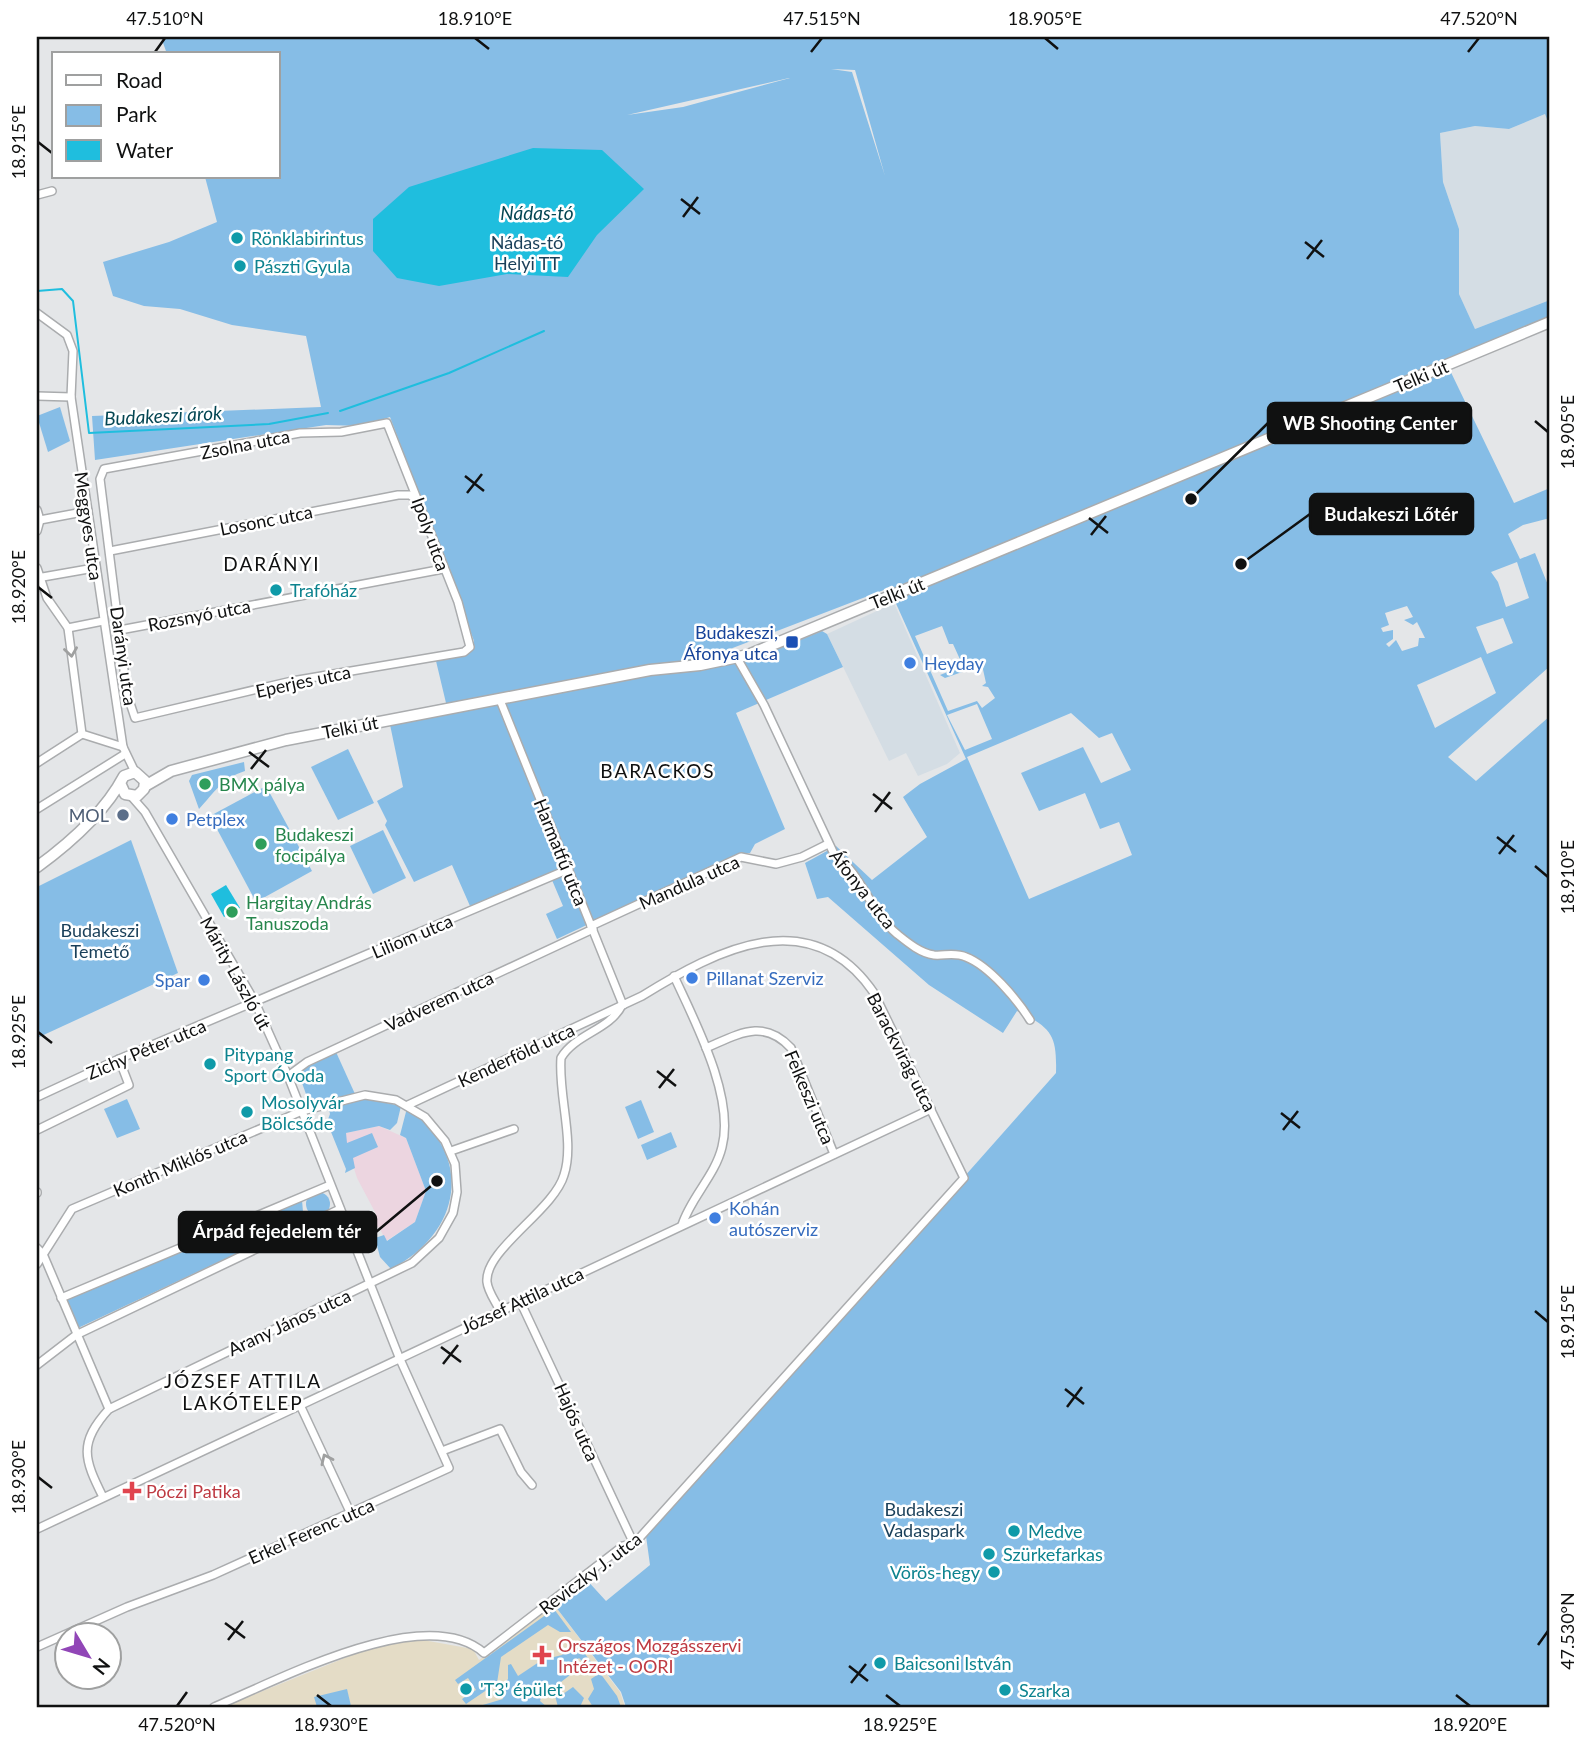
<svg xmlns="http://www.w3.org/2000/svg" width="1587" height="1744" viewBox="0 0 1587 1744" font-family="Lato,sans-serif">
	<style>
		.built { fill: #d4dde4 }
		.education { fill: #ecd5e0 }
		.medical { fill: #e4dcc6 }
		.green { fill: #86bde6; fill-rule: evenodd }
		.water { fill: #1fbede }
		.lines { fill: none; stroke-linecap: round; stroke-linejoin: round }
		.stream { stroke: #1fbede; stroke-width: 2 }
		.street-casing { stroke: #aaacae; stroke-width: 10 }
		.secondary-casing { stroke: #aaacae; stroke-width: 13 }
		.street { stroke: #fff; stroke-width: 7 }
		.secondary { stroke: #fff; stroke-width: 10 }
		.oneway { stroke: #9fa0a0 }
		.ticks { fill: none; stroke: #101111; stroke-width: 2.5 }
		.culture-dot { fill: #0f9aa8; stroke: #fff; stroke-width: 2.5 }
		.transit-dot { fill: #1a4fb4; stroke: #fff; stroke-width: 2.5 }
		.shop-dot { fill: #3f7fe0; stroke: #fff; stroke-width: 2.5 }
		.leisure-dot { fill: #2e9e5b; stroke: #fff; stroke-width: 2.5 }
		.service-dot { fill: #5c6f8a; stroke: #fff; stroke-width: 2.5 }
		.health-dot { fill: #e0444e; stroke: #fff; stroke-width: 2.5 }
		.labels { text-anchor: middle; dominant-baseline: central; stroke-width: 5; stroke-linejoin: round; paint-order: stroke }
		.culture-label { font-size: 18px; fill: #0d838f; stroke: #fff; text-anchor: start }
		.park-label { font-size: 18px; fill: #193f59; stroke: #fff }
		.street-label { font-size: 18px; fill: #101111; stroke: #fff }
		.transit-label { font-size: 18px; fill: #164399; stroke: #fff; text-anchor: end }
		.shop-label { font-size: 18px; fill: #366cbe; stroke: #fff; text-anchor: start }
		.leisure-label { font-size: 18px; fill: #27864d; stroke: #fff; text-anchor: start }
		.service-label { font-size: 18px; fill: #4e5e75; stroke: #fff; text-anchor: end }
		.health-label { font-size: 18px; fill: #be3a42; stroke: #fff; text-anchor: start }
		.water-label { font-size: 19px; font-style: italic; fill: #044653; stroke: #fff }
		.neighbourhood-label { font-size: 19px; letter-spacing: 2px; fill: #101111; stroke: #fff }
		.leader { fill: none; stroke: #101111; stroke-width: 2.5 }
		.callout-dot { fill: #101111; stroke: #fff; stroke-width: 2.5 }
		.callout { fill: #101111; stroke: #101111; stroke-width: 2.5 }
		.callout-label { font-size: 19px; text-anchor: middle; font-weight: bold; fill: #fff }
		.neatline { fill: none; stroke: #101111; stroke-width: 2.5 }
		.ticks-label { font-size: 18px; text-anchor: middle; fill: #101111 }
	</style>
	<rect width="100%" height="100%" fill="#e4e6e8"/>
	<g class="built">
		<path d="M1545,114L1550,127V300L1475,329L1459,294V229L1443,182L1440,133L1475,126L1509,129Z"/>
		<path d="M894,603L960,753L947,764L918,776L906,753L889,761L827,634Z"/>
	</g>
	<path class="education" d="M379,1126L406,1138L426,1191L415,1222L386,1241L380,1229L371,1221L376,1214L357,1178L346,1143V1133Z"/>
	<path class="medical" d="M552,1602L620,1692L625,1707H223L367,1649L412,1638L473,1649L479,1660L486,1655H491L493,1653L490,1652Z"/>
	<g class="green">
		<path d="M161,37H1550V127L1545,114L1509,129L1475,126L1440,133L1443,182L1459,229V294L1475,329L1550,300V320L1445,360L1514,503L1550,488V518L1523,525L1508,534L1520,559L1535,553L1550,590V666L1448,757L1476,781L1550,716V1707H626L621,1692L552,1602L585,1578L606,1601L650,1565L646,1536L1056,1073C1057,1035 1052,1028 1017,1011L1003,1033L929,985L828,897L817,899L805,863L836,846L872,880L927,837L903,797L920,784L966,759L889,588L730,649L748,661L822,631L827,634L843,667L736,713L785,829L755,844L750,853L737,854L557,939L546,914L563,906L549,873L470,906L452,865L414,882L385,825L387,821L377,801L403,787L388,715L446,703L436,661L469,653L474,641L390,417L362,426L326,425L95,460L92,416L321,407L306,336L232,325L180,309L144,306L113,296L103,262L169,242L217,222L205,177H278V54H167ZM831,69L855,70L885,176L852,72ZM790,78L683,107L627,115L789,78ZM1517,562L1529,598L1506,607L1498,582L1491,572ZM1407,606L1413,617L1404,620L1413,625L1417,622L1425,638H1419L1418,646L1402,651L1396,640L1389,647L1386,644L1393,639V630L1383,632L1381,628L1389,625L1385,613ZM1503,618L1513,643L1487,654L1476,627ZM942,626L949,644H953L963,666L940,675L945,678L982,665L986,683L982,686L988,687L995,698L982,708L977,701L948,711L915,636ZM1481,657L1496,693L1435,728L1417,685ZM977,704L992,739L965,750L947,715ZM1071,713L1099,738L1112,733L1131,770L1101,783L1083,747L1021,773L1039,811L1085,793L1100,829L1119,822L1132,855L1029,899L967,757Z"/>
		<path d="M60,407L70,441L48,452L37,416Z"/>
		<path d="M348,749L374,803L338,820L311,767Z"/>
		<path d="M244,762L245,771C222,778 214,793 199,809L189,781L192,775Z"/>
		<path d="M266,786L312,871L256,902L210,816Z"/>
		<path d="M383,830L406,878L373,894L350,846Z"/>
		<path d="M131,840L178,973L37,1038V887Z"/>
		<path d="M336,1052L355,1094L310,1105L298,1072Z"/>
		<path d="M364,1098L401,1106L397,1123L390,1130L379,1126L346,1133L347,1143L372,1133L378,1147L353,1158L355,1168L345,1173L346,1169L327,1122L330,1114L328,1105Z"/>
		<path d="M127,1099L140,1129L117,1138L104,1109Z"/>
		<path d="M641,1100L654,1132L638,1139L625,1107Z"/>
		<path d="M407,1108C475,1155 462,1233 391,1269L380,1257L375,1238L384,1235L387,1241L415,1222L426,1191L406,1138L400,1135Z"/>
		<path d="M671,1132L677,1147L647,1160L641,1145Z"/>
		<circle cx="318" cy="1204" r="12"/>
		<path d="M302,1200L303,1212L310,1219L78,1328L67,1300Z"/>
		<path d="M554,1609L571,1632H560L548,1625L501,1657L497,1683L466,1704L462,1699L476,1690L468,1678L458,1684L455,1680Z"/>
		<path d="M576,1642L594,1666L591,1670L579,1658L571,1664L574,1672L557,1685L563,1694L573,1687L584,1698L580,1707H558L553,1688L546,1682L540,1701L547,1707H476L503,1699L500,1690L508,1679V1665L511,1664L518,1676L542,1660L562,1655Z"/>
		<path d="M600,1673L617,1696L621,1707H593L588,1699L594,1689L591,1679Z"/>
		<path d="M347,1689L351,1706L317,1707L314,1697Z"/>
	</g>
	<g class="water">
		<path d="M533,148L602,150L644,189L597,235L568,277L507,274L439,286L397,278L373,251V219L409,187Z"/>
		<path d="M226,885L240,908L224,917L211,894Z"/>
	</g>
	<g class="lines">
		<g class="stream">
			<path d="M37,291L62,289L73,301L89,433L269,424L328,413"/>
			<path d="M340,411L449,373L544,331"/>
		</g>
		<defs>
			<g id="street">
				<path d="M37,195L52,191"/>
				<path d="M37,313L67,335L73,351L71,397L123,747L135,772"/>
				<path d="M37,396L71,397"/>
				<path d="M387,423L458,602L470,647L464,652L292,681L135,718L127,694L100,479L104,469L300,433L341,432Z"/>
				<path d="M37,510L40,520L37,531"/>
				<path d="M40,520L88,511"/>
				<path d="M110,551L398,495H410L419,502"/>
				<path d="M37,568L47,598L68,628L82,734L123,747"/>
				<path d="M37,578L94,568"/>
				<path d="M68,628L103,621"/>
				<path d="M120,630L443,569"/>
				<path d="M737,658L764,705L834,854C862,874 870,912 897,934C907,942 920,953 934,955C944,956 955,952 966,957C989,966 1017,999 1030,1020"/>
				<path d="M500,700L623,1005"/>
				<path d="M37,763L82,734"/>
				<path d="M37,809L125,754"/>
				<path d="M591,926L741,857L776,864L802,857L828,844"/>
				<path d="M674,976C695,1022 735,1097 722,1147C715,1176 691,1197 682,1225"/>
				<path d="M706,1048C739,1034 763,1018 791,1048L834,1154"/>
				<path d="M288,1076L307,1062L593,929"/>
				<path d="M37,1097L119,1059L569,869"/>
				<path d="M37,1130L129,1085L119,1059"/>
				<path d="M451,1151L514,1129"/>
				<path d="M37,1192V1193"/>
				<path d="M37,1248L43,1254L109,1409"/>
				<path d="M37,1264L72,1209L302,1111L365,1095L396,1100L425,1117L445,1141L455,1164L457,1192L453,1213L439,1238L412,1263L109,1409C78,1443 84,1459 103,1497"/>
				<path d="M61,1298L330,1185"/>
				<path d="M520,1301L634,1544"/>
				<path d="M500,1311C496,1302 488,1292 487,1282C484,1250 554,1210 564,1175C575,1142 558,1095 561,1058C575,1034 610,1030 622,1005"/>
				<path d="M37,1365L76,1335L340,1209"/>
				<path d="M300,1405L351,1514"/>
				<path d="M442,1451L500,1429L521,1472L532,1485"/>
				<path d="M37,1529L931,1109"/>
				<path d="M37,1647L127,1607L213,1575L449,1468L399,1357L288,1076L255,1002L145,812L131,796"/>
				<path d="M214,1707C277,1681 425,1601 484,1653L623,1546L634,1544L964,1178L874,993C811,901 718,949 642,996L408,1105"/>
			</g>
			<g id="secondary">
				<path d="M145,786L171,771L286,740L650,670L700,665L748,655L1550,322"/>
				<path d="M37,867C70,843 105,812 124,776L135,772L145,781L144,789L137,796L125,794L121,785"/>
			</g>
		</defs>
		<use href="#street" class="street-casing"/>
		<use href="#secondary" class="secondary-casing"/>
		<use href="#street" class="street"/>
		<use href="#secondary" class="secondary"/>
	</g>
	<defs><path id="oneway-chevron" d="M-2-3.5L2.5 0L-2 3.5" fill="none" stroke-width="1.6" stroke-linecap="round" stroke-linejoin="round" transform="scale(1.75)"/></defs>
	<g class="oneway">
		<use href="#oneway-chevron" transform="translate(71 652) rotate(82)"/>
		<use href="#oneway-chevron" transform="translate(326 1459) rotate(-115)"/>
	</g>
	<path class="ticks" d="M475,38L489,49M1045,38L1058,49M155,52L165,38M811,52L822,38M1468,52L1479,38M38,142L52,153M681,199L700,214M683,217L698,197M1305,242L1324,257M1307,259L1322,240M1535,421L1548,432M465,476L484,491M467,493L482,474M1089,518L1108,533M1091,535L1106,516M38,587L52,598M249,752L269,767M251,769L266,750M873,794L892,809M875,812L890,792M1497,837L1516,852M1499,854L1514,835M1535,866L1548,877M38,1032L52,1043M657,1071L676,1086M659,1088L674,1069M1281,1113L1300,1128M1283,1130L1298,1111M1535,1311L1548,1322M441,1347L461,1362M443,1364L458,1345M1065,1389L1084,1404M1067,1407L1082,1387M38,1477L52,1488M225,1623L245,1638M228,1640L243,1621M1538,1645L1548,1631M849,1666L868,1681M851,1683L866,1664M317,1695L331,1706M886,1695L900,1706M1456,1695L1470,1706M177,1706L187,1692"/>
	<g class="culture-dot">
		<circle cx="237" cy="238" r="7"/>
		<circle cx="240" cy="266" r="7"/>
		<circle cx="276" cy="590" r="7"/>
		<circle cx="210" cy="1064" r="7"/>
		<circle cx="247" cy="1112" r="7"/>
		<circle cx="1014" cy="1531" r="7"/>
		<circle cx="989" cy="1554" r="7"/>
		<circle cx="994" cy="1572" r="7"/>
		<circle cx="880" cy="1663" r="7"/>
		<circle cx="466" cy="1689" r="7"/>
		<circle cx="1005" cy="1690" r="7"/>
	</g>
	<rect class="transit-dot" x="785" y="635" width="14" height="14" rx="3.5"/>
	<g class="shop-dot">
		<circle cx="910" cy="663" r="7"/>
		<circle cx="172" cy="819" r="7"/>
		<circle cx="692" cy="978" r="7"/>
		<circle cx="204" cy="980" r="7"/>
		<circle cx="715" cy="1218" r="7"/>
	</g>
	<g class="leisure-dot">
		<circle cx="205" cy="784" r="7"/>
		<circle cx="261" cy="844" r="7"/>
		<circle cx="232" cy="912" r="7"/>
	</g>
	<circle class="service-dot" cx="123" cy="815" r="7"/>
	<g class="health-dot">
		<path d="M128.5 1480.5h7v7h7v7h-7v7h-7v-7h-7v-7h7z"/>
		<path d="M538.5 1644.5h7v7h7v7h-7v7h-7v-7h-7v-7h7z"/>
	</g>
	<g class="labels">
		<g class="culture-label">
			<text x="251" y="238">Rönklabirintus</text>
			<text x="254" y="266">Pászti Gyula</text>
			<text x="290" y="590">Trafóház</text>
			<text x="224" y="1054">Pitypang<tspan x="224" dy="21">Sport Óvoda</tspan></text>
			<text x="261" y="1102">Mosolyvár<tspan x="261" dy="21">Bölcsőde</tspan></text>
			<text x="1028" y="1531">Medve</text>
			<text x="1003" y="1554">Szürkefarkas</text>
			<text x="980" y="1572" text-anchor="end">Vörös-hegy</text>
			<text x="894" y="1663">Baicsoni István</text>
			<text x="480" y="1689">'T3' épület</text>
			<text x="1019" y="1690">Szarka</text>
		</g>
		<g class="park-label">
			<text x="527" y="242">Nádas-tó<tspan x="527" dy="21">Helyi TT</tspan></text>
			<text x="100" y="930">Budakeszi<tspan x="100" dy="21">Temető</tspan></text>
			<text x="924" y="1509">Budakeszi<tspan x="924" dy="21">Vadaspark</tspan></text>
		</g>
		<g class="street-label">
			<text transform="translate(1421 376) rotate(-23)">Telki út</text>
			<text transform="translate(245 444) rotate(-11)">Zsolna utca</text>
			<text transform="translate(266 520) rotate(-11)">Losonc utca</text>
			<text transform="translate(89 526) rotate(82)">Meggyes utca</text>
			<text transform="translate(431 534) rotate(70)">Ipoly utca</text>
			<text transform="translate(897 593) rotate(-22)">Telki út</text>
			<text transform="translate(199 615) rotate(-11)">Rozsnyó utca</text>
			<text transform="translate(124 656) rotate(82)">Darányi utca</text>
			<text transform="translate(303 681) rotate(-12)">Eperjes utca</text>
			<text transform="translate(350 727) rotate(-11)">Telki út</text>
			<text transform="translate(561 852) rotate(68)">Harmatfű utca</text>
			<text transform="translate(689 882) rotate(-24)">Mandula utca</text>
			<text transform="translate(863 889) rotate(52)">Áfonya utca</text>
			<text transform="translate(412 936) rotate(-23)">Liliom utca</text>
			<text transform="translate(236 973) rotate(61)">Márity László út</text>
			<text transform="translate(439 1001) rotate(-25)">Vadverem utca</text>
			<text transform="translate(146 1049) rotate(-23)">Zichy Péter utca</text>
			<text transform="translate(902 1052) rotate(63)">Barackvirág utca</text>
			<text transform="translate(516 1055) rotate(-25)">Kenderföld utca</text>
			<text transform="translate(810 1097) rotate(67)">Felkeszi utca</text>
			<text transform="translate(180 1163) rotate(-23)">Konth Miklós utca</text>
			<text transform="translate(522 1300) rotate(-25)">József Attila utca</text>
			<text transform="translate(289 1322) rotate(-25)">Arany János utca</text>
			<text transform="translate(577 1422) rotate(66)">Hajós utca</text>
			<text transform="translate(311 1531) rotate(-24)">Erkel Ferenc utca</text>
			<text transform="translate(590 1573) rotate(-37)">Reviczky J. utca</text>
		</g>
		<g class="transit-label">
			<text x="778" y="632">Budakeszi,<tspan x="778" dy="21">Áfonya utca</tspan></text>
		</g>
		<g class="shop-label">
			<text x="924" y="663">Heyday</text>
			<text x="186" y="819">Petplex</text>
			<text x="706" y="978">Pillanat Szerviz</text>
			<text x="190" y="980" text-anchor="end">Spar</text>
			<text x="729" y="1208">Kohán<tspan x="729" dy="21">autószerviz</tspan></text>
		</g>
		<g class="leisure-label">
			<text x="219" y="784">BMX pálya</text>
			<text x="275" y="834">Budakeszi<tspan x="275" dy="21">focipálya</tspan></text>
			<text x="246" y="902">Hargitay András<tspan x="246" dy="21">Tanuszoda</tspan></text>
		</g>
		<g class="service-label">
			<text x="109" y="815">MOL</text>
		</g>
		<g class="health-label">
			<text x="146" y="1491">Póczi Patika</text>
			<text x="558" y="1645">Országos Mozgásszervi<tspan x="558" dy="21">Intézet - OORI</tspan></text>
		</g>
		<g class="water-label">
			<text x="537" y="212">Nádas-tó</text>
			<text transform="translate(163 415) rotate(-3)">Budakeszi árok</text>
		</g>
		<g class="neighbourhood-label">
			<text x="272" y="563">DARÁNYI</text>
			<text x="658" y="770">BARACKOS</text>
			<text x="243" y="1380">JÓZSEF ATTILA<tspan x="243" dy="22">LAKÓTELEP</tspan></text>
		</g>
	</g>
	<path class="leader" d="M1191 499L1268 423M1241 564L1310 514M437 1181L376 1232"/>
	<g class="callout-dot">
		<circle cx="1191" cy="499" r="7"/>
		<circle cx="1241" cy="564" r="7"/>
		<circle cx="437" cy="1181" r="7"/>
	</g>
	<g class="callout">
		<rect x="1268" y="403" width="203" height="40" rx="7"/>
		<rect x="1310" y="494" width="163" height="40" rx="7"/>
		<rect x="179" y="1212" width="197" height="40" rx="7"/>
	</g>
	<g class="callout-label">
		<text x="1370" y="430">WB Shooting Center</text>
		<text x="1391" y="521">Budakeszi Lőtér</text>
		<text x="277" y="1238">Árpád fejedelem tér</text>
	</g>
	<rect width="1587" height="1744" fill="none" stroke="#ffffff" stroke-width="77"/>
	<rect x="52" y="52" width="228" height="126" fill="#ffffff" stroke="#9fa0a0" stroke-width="2"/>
	<rect x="66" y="75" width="35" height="10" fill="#ffffff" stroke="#9fa0a0" stroke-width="2"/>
	<text x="116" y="88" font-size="21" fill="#101111">Road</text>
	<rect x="66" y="105" width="35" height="21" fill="#86bde6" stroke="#9fa0a0" stroke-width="2"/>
	<text x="116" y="122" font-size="21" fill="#101111">Park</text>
	<rect x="66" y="140" width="35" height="21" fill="#1fbede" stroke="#9fa0a0" stroke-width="2"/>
	<text x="116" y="158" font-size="21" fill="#101111">Water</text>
	<g transform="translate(88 1656) rotate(128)"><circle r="33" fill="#ffffff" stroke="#9fa0a0" stroke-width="2"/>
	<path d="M0-5L12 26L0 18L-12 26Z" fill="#9146b7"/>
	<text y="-10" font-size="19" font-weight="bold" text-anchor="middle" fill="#101111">N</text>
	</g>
	<rect x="38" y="38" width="1510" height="1668" class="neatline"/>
	<g class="ticks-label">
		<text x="165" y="25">47.510°N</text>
		<text x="475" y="25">18.910°E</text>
		<text x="822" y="25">47.515°N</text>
		<text x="1045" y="25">18.905°E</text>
		<text x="1479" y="25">47.520°N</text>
		<text transform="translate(19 142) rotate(-90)" y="6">18.915°E</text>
		<text transform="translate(1568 432) rotate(-90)" y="6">18.905°E</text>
		<text transform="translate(19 587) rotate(-90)" y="6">18.920°E</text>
		<text transform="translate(1568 877) rotate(-90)" y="6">18.910°E</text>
		<text transform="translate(19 1032) rotate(-90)" y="6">18.925°E</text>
		<text transform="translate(1568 1322) rotate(-90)" y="6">18.915°E</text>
		<text transform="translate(19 1477) rotate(-90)" y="6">18.930°E</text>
		<text transform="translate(1568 1631) rotate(-90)" y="6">47.530°N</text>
		<text x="177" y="1731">47.520°N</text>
		<text x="331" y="1731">18.930°E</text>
		<text x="900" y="1731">18.925°E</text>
		<text x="1470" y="1731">18.920°E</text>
	</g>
</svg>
